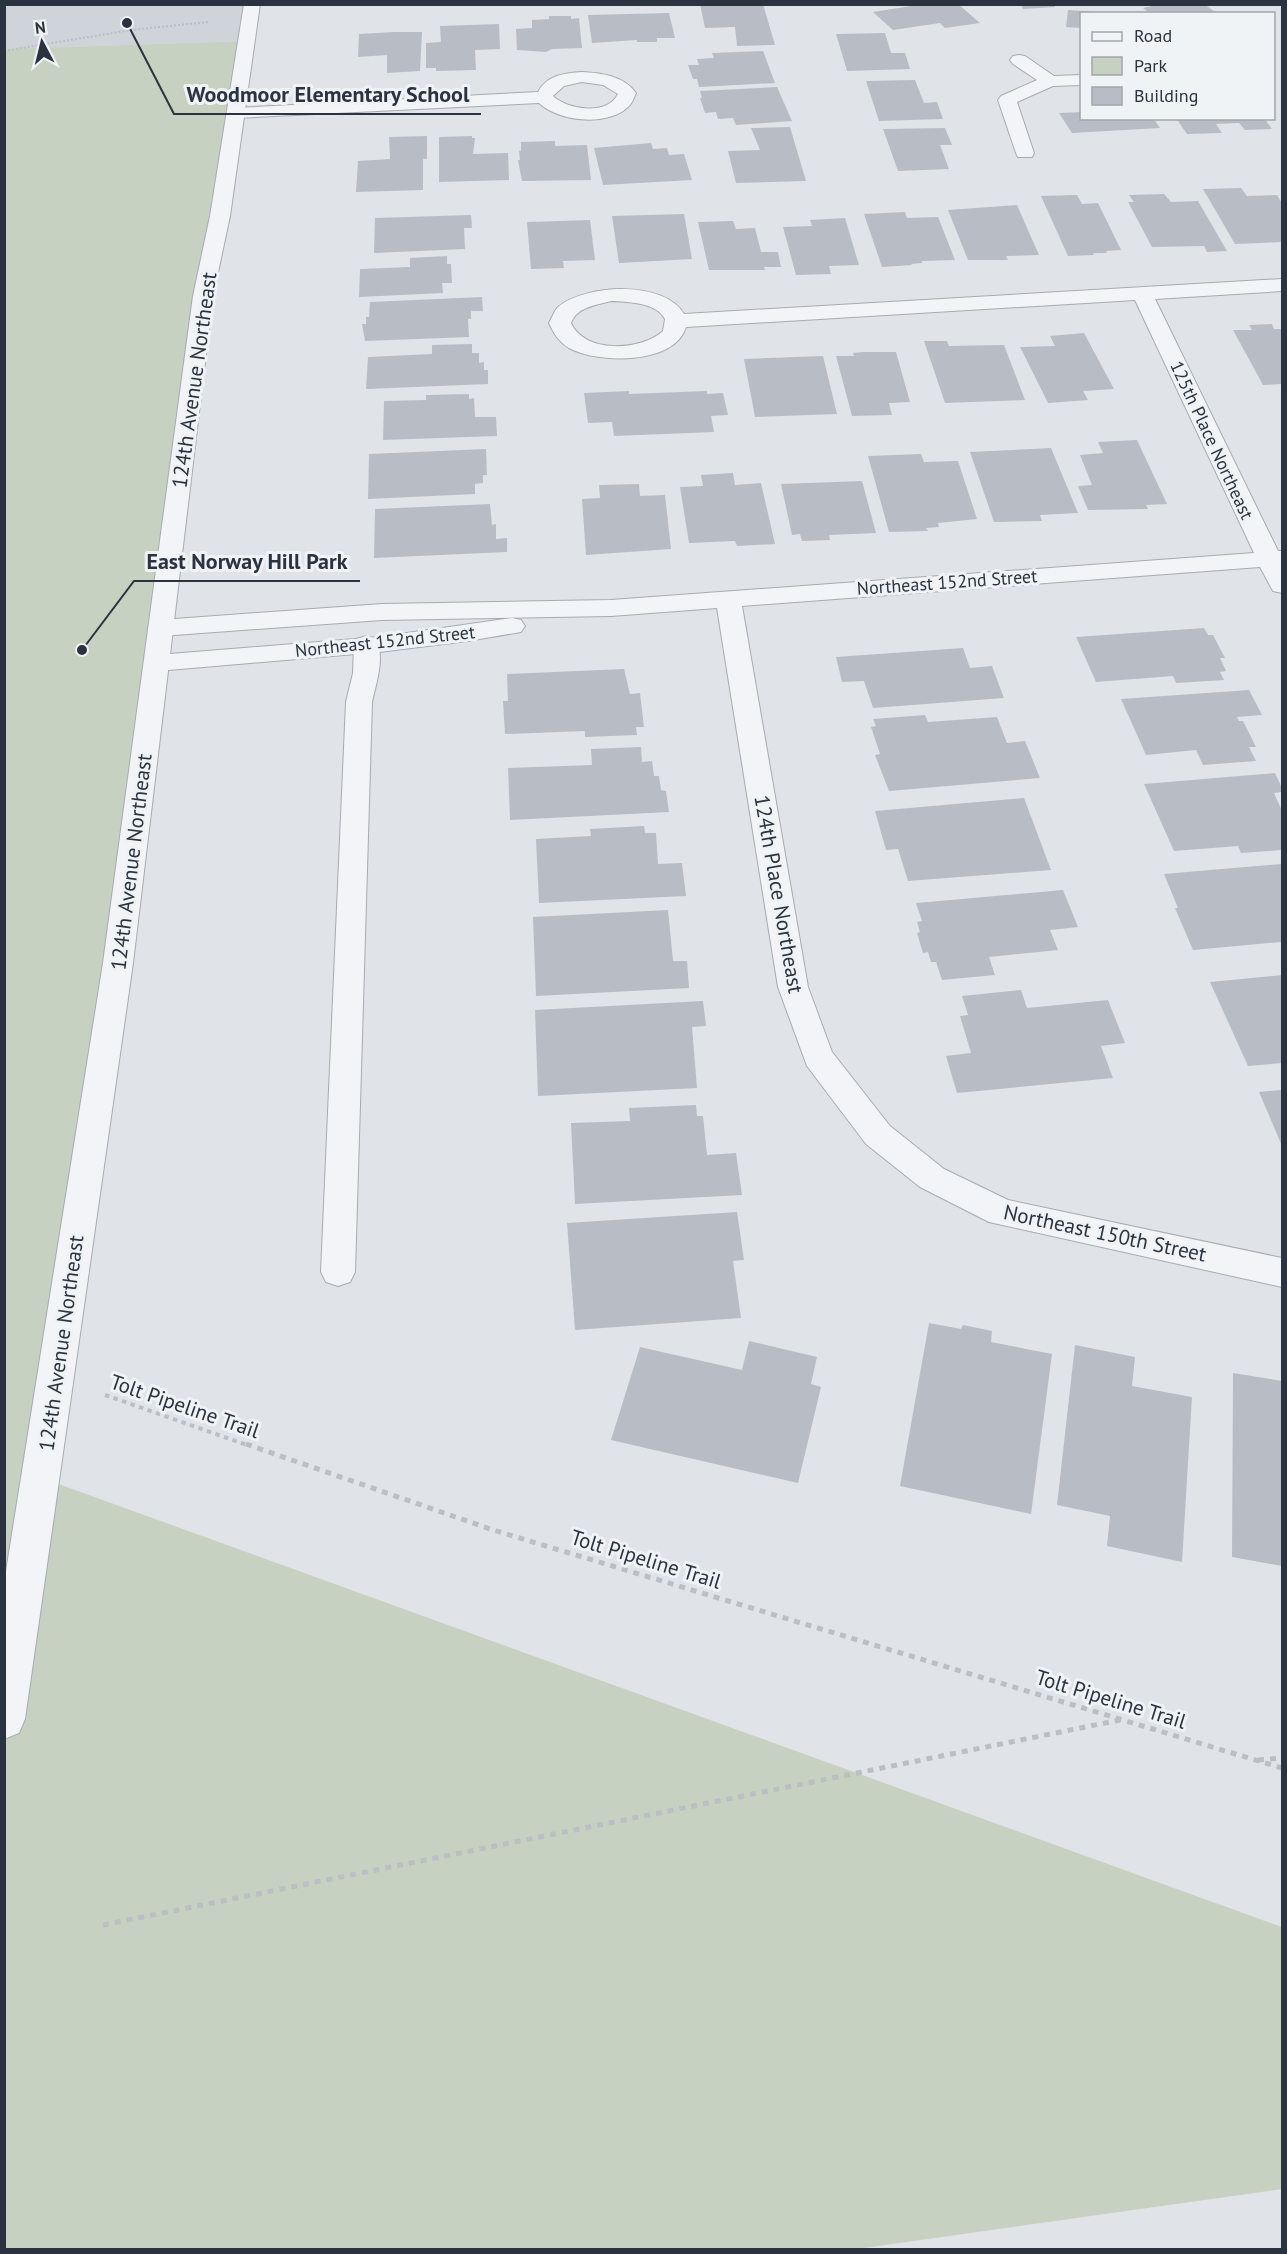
<svg xmlns="http://www.w3.org/2000/svg" width="1287" height="2254" viewBox="0 0 1287 2254" font-family="'PT Sans',sans-serif">
	<style>
		.built { fill: #cfd3da }
		.green { fill: #c7d1c2 }
		.building { fill: #b8bdc5 }
		.lines { fill: none; stroke-linecap: round; stroke-linejoin: round }
		.service-casing { stroke: #a6abb2; stroke-width: 2 }
		.minor-casing { stroke: #a6abb2; stroke-width: 2 }
		.tertiary-casing { stroke: #a6abb2; stroke-width: 2 }
		.path-far2 { stroke: #bbbec3; stroke-width: 2; stroke-dasharray: 2 2; stroke-linecap: butt }
		.path-far1 { stroke: #bbbec3; stroke-width: 4; stroke-dasharray: 4.5 4.5; stroke-linecap: butt }
		.path { stroke: #bbbec3; stroke-width: 5; stroke-dasharray: 6 6; stroke-linecap: butt }
		.service { fill: #f3f4f7; fill-rule: evenodd }
		.minor { fill: #f3f4f7; fill-rule: evenodd }
		.tertiary { fill: #f3f4f7; fill-rule: evenodd }
		.labels { text-anchor: middle; dominant-baseline: central; stroke-width: 6; stroke-linejoin: round; paint-order: stroke }
		.far-street-label { font-size: 18px; fill: #2a333f; stroke: #f0f3f6 }
		.street-label { font-size: 21px; fill: #2a333f; stroke: #f0f3f6 }
		.leader { fill: none; stroke: #2a333f; stroke-width: 2 }
		.callout-dot { fill: #2a333f; stroke: #f0f3f6; stroke-width: 2 }
		.callout-label { font-size: 22px; text-anchor: middle; font-weight: bold; fill: #2a333f; stroke: #f0f3f6; stroke-width: 6; stroke-linejoin: round; paint-order: stroke }
	</style>
	<rect width="100%" height="100%" fill="#e0e4e8"/>
	<path class="built" d="M4,5H252L246,41L5,49Z"/>
	<path class="green" d="M246,41L42,1478L1282,1927V2189L850,2250L5,2249L4,49Z"/>
	<g class="building">
		<path d="M700,4H763L775,45L737,46L735,27L705,28Z"/>
		<path d="M924,4H958L980,23L945,28L940,23L893,30L873,12Z"/>
		<path d="M1021,4H1054L1055,7L1023,9Z"/>
		<path d="M1161,4H1204L1218,14H1151L1143,8Z"/>
		<path d="M1068,10L1095,12V14H1082V28L1066,27Z"/>
		<path d="M669,13L675,38H657V42H637V40L592,43L588,15Z"/>
		<path d="M549,16H571V19L579,18L582,48L552,49L546,52L517,50L516,29L532,28V20L549,19Z"/>
		<path d="M499,24L500,49L475,50L476,70L436,71V68H426V43L441,42L440,26Z"/>
		<path d="M394,32H422L420,71L387,73V55L358,57L359,34Z"/>
		<path d="M885,33L891,53H905L910,69L847,71L836,34Z"/>
		<path d="M763,51L775,83L699,87L697,79H693L688,65H699L697,59L714,58L712,53Z"/>
		<path d="M915,80L924,103L937,102L943,119L879,121L866,81Z"/>
		<path d="M777,87L792,121L736,125L733,118L718,119L716,112L705,113L700,98H702L700,91Z"/>
		<path d="M1082,112V118H1153L1160,128L1072,133L1059,113Z"/>
		<path d="M1176,118H1264L1272,129L1245,130L1239,123L1216,124L1222,133L1187,134Z"/>
		<path d="M790,127L806,181L736,183L728,151L760,150L751,128Z"/>
		<path d="M945,128L952,145H940L949,169L898,171L883,129Z"/>
		<path d="M427,136V159H423V190L356,192L358,161L390,159L389,137Z"/>
		<path d="M472,136V138H475L473,154L508,153L509,180L439,182V137Z"/>
		<path d="M555,141V146L587,145L591,180L522,181L518,160H520L519,151H521V142Z"/>
		<path d="M651,143L653,149L667,148L669,155L684,154L692,180L603,185L594,148Z"/>
		<path d="M1241,188L1247,196L1277,195L1282,203V242L1235,244L1203,189Z"/>
		<path d="M1164,194L1171,202L1198,201L1227,251L1207,252L1204,246L1152,247L1128,202H1134L1129,195Z"/>
		<path d="M1077,195L1082,204L1098,203L1121,250L1106,251L1107,253H1093L1094,255L1068,256L1041,196Z"/>
		<path d="M1017,205L1039,255L1006,256L1008,260H968L948,210Z"/>
		<path d="M905,212L907,218L938,217L955,260L922,261V263L911,264L912,265L882,267L864,214Z"/>
		<path d="M684,214L692,259L619,263L612,216Z"/>
		<path d="M471,215L472,228H464L465,249L374,253L375,218Z"/>
		<path d="M845,218L859,265L829,266L831,274L796,275L783,227L812,226L810,220Z"/>
		<path d="M590,220L595,260L563,261L564,268L531,269L527,222Z"/>
		<path d="M733,221L736,229L755,228L761,252H778L781,267H764L765,270H709L698,222Z"/>
		<path d="M447,256V264H451L452,283H442L443,293L359,297L360,269L410,267V258Z"/>
		<path d="M482,297L483,311H471V319H468L469,337L365,341L362,324H366V317H369L370,302Z"/>
		<path d="M1272,324L1274,329H1282V384L1263,385L1233,330H1252L1249,325Z"/>
		<path d="M1084,333L1114,389L1083,391L1088,400L1048,403L1020,347L1055,346L1050,336Z"/>
		<path d="M924,341H947L949,346L1004,345L1025,400L945,403Z"/>
		<path d="M472,344V353H479V363L484,362V370H488V384L366,389L368,357L432,354V345Z"/>
		<path d="M864,352H896L910,402L889,403L892,415L852,416L836,356H854L853,353Z"/>
		<path d="M823,356L837,414L755,417L744,359Z"/>
		<path d="M629,391V394L707,391V394L723,393L728,415L711,416L714,432L614,436L612,422L588,423L584,393Z"/>
		<path d="M469,394V399L474,398L475,417H496L497,436L383,440L384,401L426,400V395Z"/>
		<path d="M1137,440L1167,504L1146,505L1148,509L1088,510L1078,486L1092,485L1080,455L1103,453L1098,442Z"/>
		<path d="M1051,448L1078,513L1040,515L1042,521L994,522L970,452Z"/>
		<path d="M486,449L487,475H483V483L475,484V494L368,499L369,454Z"/>
		<path d="M921,454L924,462L958,461L977,519L938,523L939,527L926,528L928,531L889,532L868,456Z"/>
		<path d="M733,473L735,485L761,483L775,544L737,546L735,541L689,543L680,487L703,486L701,475Z"/>
		<path d="M862,481L876,533L829,535L830,540L802,541L800,534L792,535L781,484Z"/>
		<path d="M639,484L640,496L665,495L671,549L586,555L582,499L600,498L599,485Z"/>
		<path d="M490,504L492,525L496,524V539L507,538V552L374,558L375,509Z"/>
		<path d="M1204,628L1208,635H1213L1225,658H1220L1226,671L1220,672L1224,680L1176,683L1173,676L1096,682L1076,637Z"/>
		<path d="M963,648L970,668L992,666L1004,698L873,708L864,681L842,682L836,657Z"/>
		<path d="M624,669L630,694L640,693L644,727H636L637,735L585,737V731L505,734L503,701H508L507,674Z"/>
		<path d="M1249,690L1262,715L1237,717L1239,721H1243L1256,747H1249L1256,761L1203,765L1196,750L1146,755L1121,699Z"/>
		<path d="M925,715L928,722L997,717L1007,743L1025,741L1040,778L889,791L875,755L880,754L871,727L876,726L873,719Z"/>
		<path d="M641,747L642,762L652,761L654,776H659L661,790L666,791L669,812L510,820L508,768L592,765L591,749Z"/>
		<path d="M1275,773L1282,788V792L1274,793L1282,811V850L1241,853L1238,846L1174,851L1144,784Z"/>
		<path d="M1024,798L1051,870L908,881L898,849L886,850L875,811Z"/>
		<path d="M644,826L645,833H656L658,864L682,863L686,896L539,903L536,839L591,836L590,829Z"/>
		<path d="M1282,864V946L1281,942L1193,950L1175,908H1178L1164,874Z"/>
		<path d="M1063,890L1078,927L1050,930L1058,950L989,957L995,975L942,980L936,962H931L928,952L923,953L917,933L920,932L917,922L922,921L916,903Z"/>
		<path d="M668,910L673,961H687L689,988L536,996L533,917Z"/>
		<path d="M1282,975V1063L1248,1066L1210,982Z"/>
		<path d="M1021,990L1027,1008L1108,1000L1125,1043L1101,1046L1113,1078L957,1093L946,1056L971,1053L960,1016L968,1015L962,996Z"/>
		<path d="M703,1001L706,1026L692,1027L697,1088L538,1096L535,1010Z"/>
		<path d="M1282,1090V1146L1259,1092Z"/>
		<path d="M696,1105L697,1116H703L707,1155L736,1153L742,1195L575,1204L571,1123L630,1121L629,1108Z"/>
		<path d="M737,1212L744,1260L733,1261L741,1318L575,1330L567,1223Z"/>
		<path d="M929,1323L961,1329L963,1325L992,1331L991,1342L1052,1354L1031,1514L900,1486Z"/>
		<path d="M749,1341L817,1357L811,1384L821,1387L798,1483L611,1440L640,1347L742,1370Z"/>
		<path d="M1075,1345L1135,1357L1132,1386L1192,1397L1182,1562L1107,1546L1110,1516L1057,1505Z"/>
		<path d="M1233,1373L1282,1381V1566L1232,1557Z"/>
	</g>
	<g class="lines">
		<defs>
			<path id="service" d="M366,636L375,639C386,655 376,684 372,702L355,1272L350,1282L338,1286L326,1282L321,1272L346,702L353,673L354,644L357,639Z"/>
			<g id="minor">
				<path d="M1019,55L1025,56L1054,76L1082,75V85L1053,86L1017,102L1034,153L1032,157H1018L1016,153L998,100L1001,96L1037,80L1013,64L1010,60L1013,56Z"/>
				<path d="M582,72C602,73 624,76 636,93C634,97 633,102 629,106C609,127 559,122 539,103L236,118L230,117L227,113L230,109L236,108L538,92C547,75 565,73 582,72ZM582,82L603,85L618,94C607,116 568,110 553,96L564,86Z"/>
				<path d="M1282,279V291L1155,299L1278,551H1282V593L1273,591L1260,567L742,606L808,987L832,1052L890,1126L944,1169L1008,1200L1282,1258V1287L989,1222L920,1187L866,1144L807,1066L778,987L717,608L611,616L382,620L161,636L152,634L148,628L152,622L161,620L382,604L611,600L1254,553L1135,300L686,327C675,365 598,364 569,348C559,342 554,334 549,323C552,318 554,311 558,307C586,284 664,280 684,314ZM611,301C628,302 656,302 665,319L663,331C641,351 585,354 571,323C577,307 596,305 611,301Z"/>
				<path d="M512,618L521,620L525,626L521,632L468,641L379,652L157,671L148,669L144,663L148,657L157,655L379,637Z"/>
			</g>
			<path id="tertiary" d="M244,4H260L230,216L213,296L133,963L25,1719L19,1733L4,1739V1584L103,963L193,296L210,216Z"/>
		</defs>
		<use href="#service" class="service-casing"/>
		<use href="#minor" class="minor-casing"/>
		<use href="#tertiary" class="tertiary-casing"/>
		<path class="path-far2" d="M4,51L131,30L208,22"/>
		<path class="path-far1" d="M105,1395L250,1446"/>
		<g class="path">
			<path d="M246,1444L493,1530L1282,1768"/>
			<path d="M1258,1760L1282,1758"/>
			<path d="M103,1925L1120,1720"/>
		</g>
		<use href="#service" class="service"/>
		<use href="#minor" class="minor"/>
		<use href="#tertiary" class="tertiary"/>
	</g>
	<g class="labels">
		<g class="far-street-label">
			<text transform="translate(1212 440) rotate(65)">125th Place Northeast</text>
			<text transform="translate(947 582) rotate(-4)">Northeast 152nd Street</text>
			<text transform="translate(385 641) rotate(-6)">Northeast 152nd Street</text>
		</g>
		<g class="street-label">
			<text transform="translate(194 380) rotate(-82)">124th Avenue Northeast</text>
			<text transform="translate(131 862) rotate(-83)">124th Avenue Northeast</text>
			<text transform="translate(779 894) rotate(80)">124th Place Northeast</text>
			<text transform="translate(1105 1233) rotate(12)">Northeast 150th Street</text>
			<text transform="translate(61 1343) rotate(-82)">124th Avenue Northeast</text>
			<text transform="translate(185 1406) rotate(19)">Tolt Pipeline Trail</text>
			<text transform="translate(646 1559) rotate(17)">Tolt Pipeline Trail</text>
			<text transform="translate(1111 1699) rotate(17)">Tolt Pipeline Trail</text>
		</g>
	</g>
	<path class="leader" d="M127 23L174 114H481M82 650L134 581H360"/>
	<g class="callout-dot">
		<circle cx="127" cy="23" r="6"/>
		<circle cx="82" cy="650" r="6"/>
	</g>
	<g class="callout-label">
		<text x="328" y="102">Woodmoor Elementary School</text>
		<text x="247" y="569">East Norway Hill Park</text>
	</g>
	<rect width="1287" height="2254" fill="none" stroke="#2a333f" stroke-width="12"/>
	<rect x="1080" y="12" width="195" height="108" fill="#f0f3f6" stroke="#a1a6ad" stroke-width="1.5"/>
	<rect x="1092" y="32" width="30" height="9" fill="#f3f4f7" stroke="#a1a6ad" stroke-width="1.5"/>
	<text x="1134" y="42" font-size="18" fill="#2a333f">Road</text>
	<rect x="1092" y="57" width="30" height="18" fill="#c7d1c2" stroke="#a1a6ad" stroke-width="1.5"/>
	<text x="1134" y="72" font-size="18" fill="#2a333f">Park</text>
	<rect x="1092" y="87" width="30" height="18" fill="#b8bdc5" stroke="#a1a6ad" stroke-width="1.5"/>
	<text x="1134" y="102" font-size="18" fill="#2a333f">Building</text>
	<g transform="translate(42 42) rotate(353)" stroke="#f0f3f6" stroke-width="4.5" paint-order="stroke">
	<path d="M0-4.5L10 22L0 15L-10 22Z" fill="#2a333f"/>
	<text y="-9" font-size="16" font-weight="bold" text-anchor="middle" fill="#2a333f">N</text>
	</g>
</svg>
